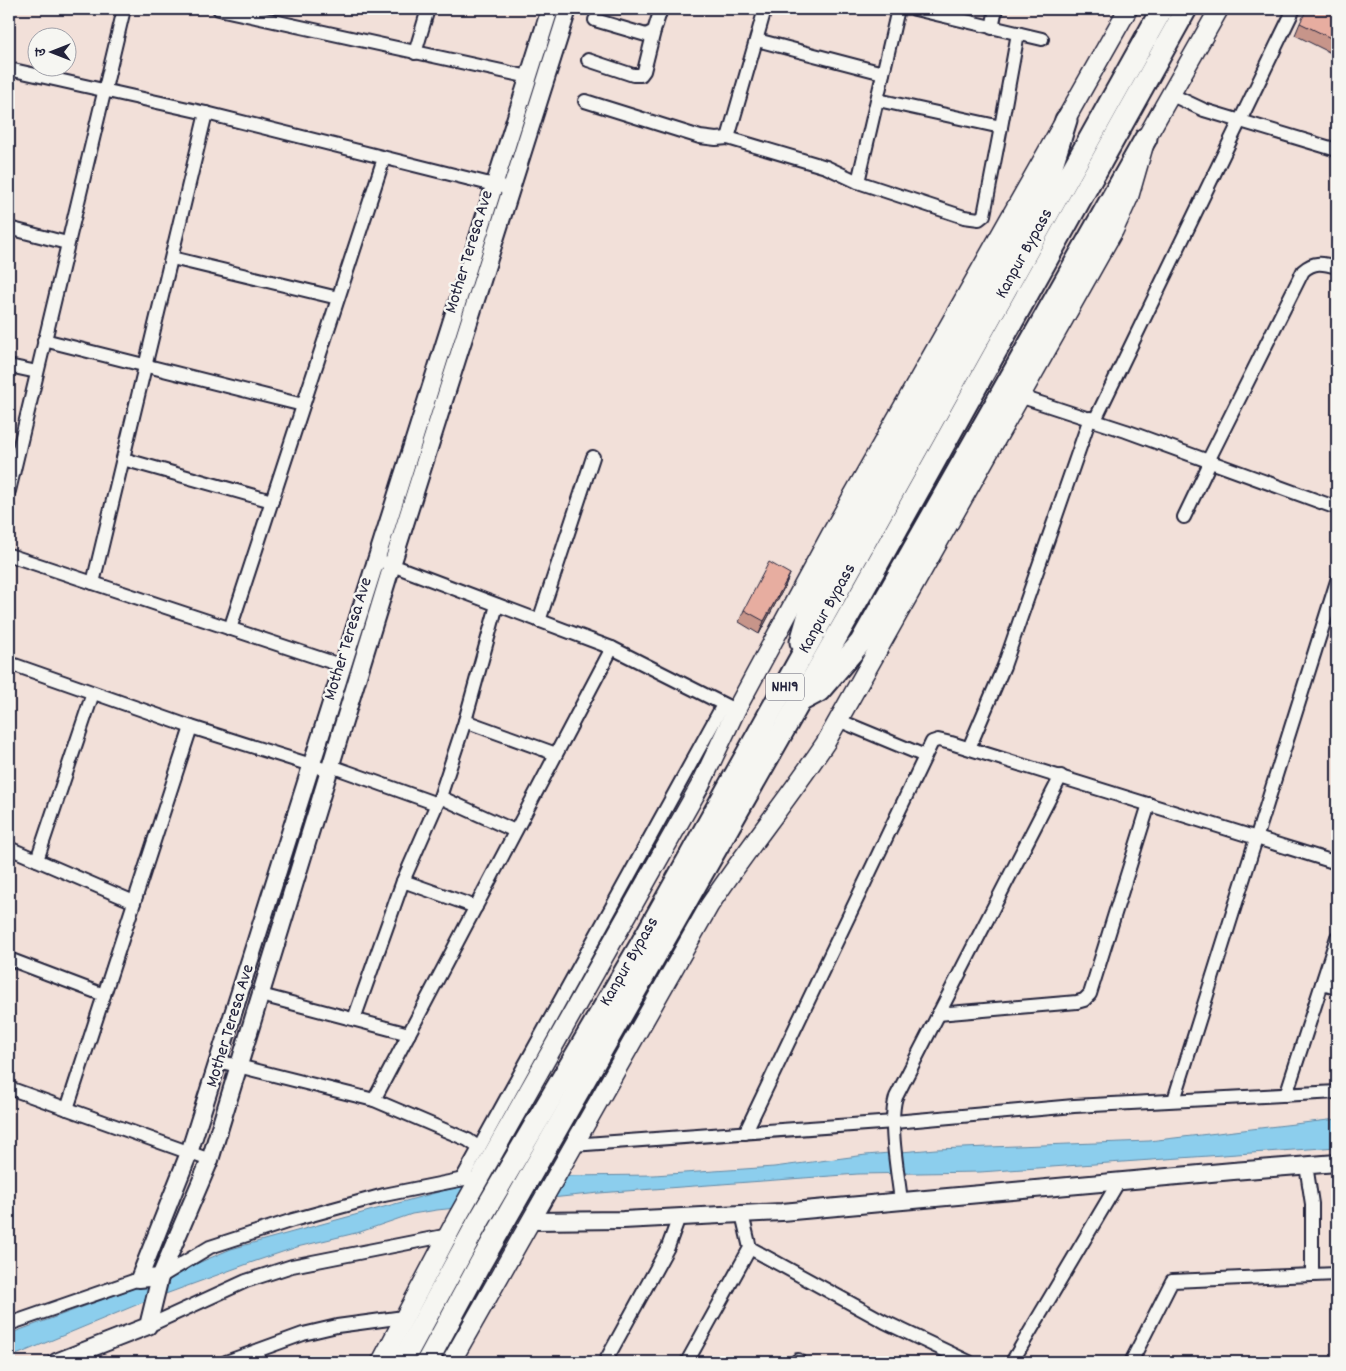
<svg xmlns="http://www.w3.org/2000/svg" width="1346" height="1371" viewBox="0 0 1346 1371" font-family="Dekko,'Playpen Sans Deva',sans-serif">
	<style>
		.water { fill: #8cceed; stroke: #6289a6 }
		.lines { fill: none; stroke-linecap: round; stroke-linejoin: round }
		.minor-casing { stroke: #22223b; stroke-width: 16 }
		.tertiary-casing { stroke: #22223b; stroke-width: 20 }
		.secondary-casing { stroke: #22223b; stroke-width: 21 }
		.trunk-casing { stroke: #22223b; stroke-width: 25 }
		.minor { stroke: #f6f6f2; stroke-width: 12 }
		.tertiary { stroke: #f6f6f2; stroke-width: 16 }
		.secondary { stroke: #f6f6f2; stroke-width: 18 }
		.trunk { stroke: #f6f6f2; stroke-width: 21 }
		.wall { fill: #c7958a; stroke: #22223b }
		.shaded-wall { fill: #a27970; stroke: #22223b }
		.building { fill: #e7ada0; stroke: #22223b }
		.labels { text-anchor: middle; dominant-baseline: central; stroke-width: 5; stroke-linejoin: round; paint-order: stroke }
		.shield { fill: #f6f6f2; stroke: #626272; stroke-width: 1 }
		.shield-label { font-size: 16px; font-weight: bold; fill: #22223b }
		.street-label { font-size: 18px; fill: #22223b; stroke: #f6f6f2 }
	</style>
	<rect width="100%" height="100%" fill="#f2e0d9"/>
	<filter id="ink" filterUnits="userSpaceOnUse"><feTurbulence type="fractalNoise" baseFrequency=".02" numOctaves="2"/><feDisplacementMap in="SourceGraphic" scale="10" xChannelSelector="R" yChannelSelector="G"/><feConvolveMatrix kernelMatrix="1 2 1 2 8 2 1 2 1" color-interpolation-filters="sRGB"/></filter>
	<g filter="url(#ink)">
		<path class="water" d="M1337,1119V1147L980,1172L858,1174L599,1193L437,1210L412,1214L360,1232L297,1247L250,1263L141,1303L9,1358V1334L137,1287H148L171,1279L189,1267L231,1249L453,1188L566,1176L654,1175L774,1167L866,1155L936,1149L1149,1141Z"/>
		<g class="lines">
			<defs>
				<g id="minor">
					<path d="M219,9L529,77"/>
					<path d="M765,9L728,138L826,167L858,182L964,217L979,219L984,215L1001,127"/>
					<path d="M915,9L1042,39"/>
					<path d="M595,20L646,35L654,31L661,9"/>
					<path d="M992,28L996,9"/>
					<path d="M757,40L883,73"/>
					<path d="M415,53L428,9"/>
					<path d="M588,60L633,75H641L644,71L654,31"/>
					<path d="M9,69L206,113L510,189"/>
					<path d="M1172,95L1204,110L1337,150"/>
					<path d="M878,100L1001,127L1018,33"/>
					<path d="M585,101L700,137L716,139L728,138"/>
					<path d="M858,182L898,9"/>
					<path d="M9,228L67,243"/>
					<path d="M172,258L338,298"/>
					<path d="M44,340L303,405"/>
					<path d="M9,366L37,372"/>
					<path d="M1022,397L1126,431L1337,508"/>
					<path d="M1095,420L1294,9"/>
					<path d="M123,459L272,501"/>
					<path d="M9,491L124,9"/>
					<path d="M1184,517L1208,467V461L1303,271C1314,261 1323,263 1337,267"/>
					<path d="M9,555L343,666"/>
					<path d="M384,562L612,648L729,707"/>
					<path d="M93,583L206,113"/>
					<path d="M497,605L465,721L556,754"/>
					<path d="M539,621L593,457"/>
					<path d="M230,629L384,158"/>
					<path d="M9,663L191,727L330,771"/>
					<path d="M838,720L925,756"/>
					<path d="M465,721L440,797L515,831"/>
					<path d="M969,748L1004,666L1090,418"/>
					<path d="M331,766L437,804"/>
					<path d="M9,848L134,902"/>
					<path d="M37,860L93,693"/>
					<path d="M403,881L440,797"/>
					<path d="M9,959L104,995"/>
					<path d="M1322,984L1337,988"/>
					<path d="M261,995L409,1034"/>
					<path d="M938,1014L1077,1002L1084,1000L1090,994L1149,804"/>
					<path d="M354,1019L403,881L476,907"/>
					<path d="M218,1061L374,1100L468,1140L478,1147"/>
					<path d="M9,1088L210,1160"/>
					<path d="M1286,1095L1337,937"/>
					<path d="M374,1100L612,648"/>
					<path d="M1174,1100L1337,581"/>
					<path d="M67,1109L191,727"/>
					<path d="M745,1133L932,742L938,740L951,743L1337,863"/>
					<path d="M572,1145L894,1122L1074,1106L1337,1092"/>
					<path d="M1306,1165L1312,1204V1275"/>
					<path d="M462,1179L723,705"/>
					<path d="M901,1201C898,1173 888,1123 896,1097L1061,776"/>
					<path d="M750,1248L885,1322L969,1362"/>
					<path d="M160,1277L210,1247L293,1220L384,1195L469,1178"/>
					<path d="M9,1324L139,1279"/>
					<path d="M148,1326L246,1281L292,1266L449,1235"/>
					<path d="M226,1362L303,1334L337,1326L404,1317"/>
					<path d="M605,1362L668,1247L679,1217"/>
					<path d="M687,1362L750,1248L742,1214"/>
					<path d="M796,1362L798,1360"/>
					<path d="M1012,1362L1119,1181"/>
					<path d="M1131,1362L1172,1281L1337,1274"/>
				</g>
				<g id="tertiary">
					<path d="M532,1221L623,1220L782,1212L1233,1171L1337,1163"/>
					<path d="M160,1277L139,1279L189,1153L550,9"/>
					<path d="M56,1362L148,1326L160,1277L210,1160L392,565L568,9"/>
				</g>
				<g id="secondary">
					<path d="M381,1362L457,1218L701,784L736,710L831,534L1128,9"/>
					<path d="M451,1362L709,906C746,850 789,798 826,742L1114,230L1129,197L1146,138L1219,9"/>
				</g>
				<g id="trunk">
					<path d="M801,642L813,600L1040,192L1052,165L1066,120"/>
					<path d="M804,699L819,691L861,642L1146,138"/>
					<path d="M402,1362L477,1224L640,946L1162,9"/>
					<path d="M427,1362L480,1264L862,592L1186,9"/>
				</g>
			</defs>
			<use href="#minor" class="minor-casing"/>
			<use href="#tertiary" class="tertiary-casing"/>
			<use href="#secondary" class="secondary-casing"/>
			<use href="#trunk" class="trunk-casing"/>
			<use href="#minor" class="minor"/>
			<use href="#tertiary" class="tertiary"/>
			<use href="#secondary" class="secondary"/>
			<use href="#trunk" class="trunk"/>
		</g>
		<g class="wall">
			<path d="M1337,9V56L1295,35L1300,23Z"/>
			<path d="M790,574L785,586L759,634L739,622L744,610Z"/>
		</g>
		<path class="shaded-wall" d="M790,574L785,586L759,634L764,621Z"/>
		<g class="building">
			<path d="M1307,9H1337V41L1300,23Z"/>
			<path d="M769,562L790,574L764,621L744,610Z"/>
		</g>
	</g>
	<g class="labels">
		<rect class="shield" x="766" y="673.5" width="38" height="27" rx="4"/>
		<g class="shield-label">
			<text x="785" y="687">NH19</text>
		</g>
		<g class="street-label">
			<text transform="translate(470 252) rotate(-73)">Mother Teresa Ave</text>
			<text transform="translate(1025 254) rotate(-61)">Kanpur Bypass</text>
			<text transform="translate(828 609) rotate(-61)">Kanpur Bypass</text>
			<text transform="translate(349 639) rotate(-73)">Mother Teresa Ave</text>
			<text transform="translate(630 962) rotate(-60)">Kanpur Bypass</text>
			<text transform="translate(231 1026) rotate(-73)">Mother Teresa Ave</text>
		</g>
	</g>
	<rect width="1346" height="1371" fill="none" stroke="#f6f6f2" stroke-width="30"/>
	<rect x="15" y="15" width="1316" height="1341" fill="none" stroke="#22223b" stroke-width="2" filter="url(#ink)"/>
	<g transform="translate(52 52) rotate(270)"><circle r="24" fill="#f6f6f2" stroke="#a1a1a9"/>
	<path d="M0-4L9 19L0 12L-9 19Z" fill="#22223b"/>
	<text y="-8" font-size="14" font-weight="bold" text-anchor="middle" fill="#22223b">उ</text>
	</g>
</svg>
